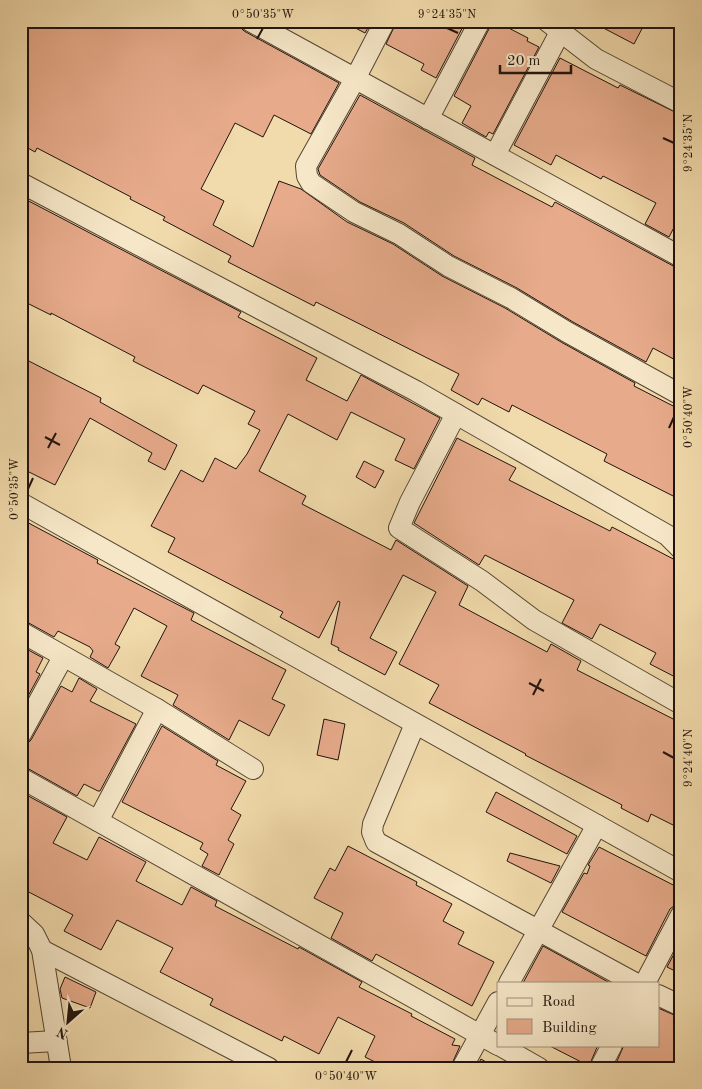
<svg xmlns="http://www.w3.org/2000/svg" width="702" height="1089" viewBox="0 0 702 1089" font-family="'Old Standard TT',serif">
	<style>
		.building { fill: #e7ab8b; stroke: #20130d }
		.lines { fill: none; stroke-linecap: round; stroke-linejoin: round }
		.street-casing { stroke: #544534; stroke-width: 22 }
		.street { stroke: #f6e7c8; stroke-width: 20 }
		.ticks { fill: none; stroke: #20130d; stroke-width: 2 }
		.neatline { fill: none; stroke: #20130d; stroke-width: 2 }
		.ticks-label { font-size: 12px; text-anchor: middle; fill: #20130d }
	</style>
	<rect width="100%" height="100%" fill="#f1daab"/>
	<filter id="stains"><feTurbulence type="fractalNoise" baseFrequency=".004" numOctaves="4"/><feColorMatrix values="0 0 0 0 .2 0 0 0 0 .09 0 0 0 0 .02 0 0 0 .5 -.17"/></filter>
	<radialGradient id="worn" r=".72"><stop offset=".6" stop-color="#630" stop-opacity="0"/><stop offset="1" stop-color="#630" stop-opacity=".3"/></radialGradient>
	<g class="building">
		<path d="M21,21H238L240,27L244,31L339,83L311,134L274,115L263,137L235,123L201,189L224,201L213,225L253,247L279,181L301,189L347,222L393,244L442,276L505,308L561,342L635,383L634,386L681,410V500L604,461L607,454L512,405L509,412L482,398L478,405L451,390L459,374L316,302L314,306L228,262L231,256L163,220L165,217L130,199L131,197L37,148L35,152L21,144Z"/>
		<path d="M342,21H372L365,33Z"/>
		<path d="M397,21H466L436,78L421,70L424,64L386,44Z"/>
		<path d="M492,21H495L528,38L527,41L539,47L493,134L489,132L486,137L462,123L471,106L454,96L490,27Z"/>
		<path d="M590,21H646L634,44Z"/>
		<path d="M560,58L618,88L620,85L681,115V214L669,237L645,224L656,203L603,176L601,179L556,155L551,165L514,145Z"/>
		<path d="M360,95L475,158L472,165L552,207L555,202L675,267L681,269V363L653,348L646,362L573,322L517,288L454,256L404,223L360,202L320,175L318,169Z"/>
		<path d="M21,197L241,312L238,317L317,358L306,380L347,401L361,375L440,418L414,469L395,460L405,439L351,412L337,440L288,414L259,471L306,496L302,504L391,550L396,540L468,586L459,605L547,652L551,644L581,661L577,670L681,723V829L651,814L648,822L621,808L622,805L525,755L526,754L429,703L439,685L399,664L436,592L403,575L370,638L397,652L385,675L338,650L339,648L331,644L340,602L338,601L319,638L280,617L283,612L168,552L175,538L151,526L181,470L203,482L215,458L236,469L247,454L260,430L248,424L255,411L203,385L198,394L133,361L135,357L51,313V315L21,300Z"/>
		<path d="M21,357L101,398L100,402L177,445L165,470L148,461L152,453L90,418L55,485L21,468Z"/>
		<path d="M457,438L516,468L509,480L610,531L612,527L681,563V680L650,664L656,653L600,624L592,639L562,623L574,600L485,555L479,565L414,523Z"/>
		<path d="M364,461L384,471L375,488L356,477Z"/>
		<path d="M21,519L98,560L97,563L194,613L191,620L286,670L272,699L285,705L269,736L239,720L229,740L173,705L178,695L141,676L167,626L134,608L115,644L120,647L108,668L90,657L93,651L90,647L58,631L54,637L27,622L21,620Z"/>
		<path d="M21,646L43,658L36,672L40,674L21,709Z"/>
		<path d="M79,678L97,689L90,701L136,724L100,791H98L84,784L77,796L27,768L21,766V746L27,744L31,740L61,686L72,692Z"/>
		<path d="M324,719L345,724L338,760L317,755Z"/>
		<path d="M162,726L218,761L216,765L246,781L231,809L241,815L228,840L234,844L219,875L202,866L208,854L200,849L203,843L122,802Z"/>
		<path d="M21,792L67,817L53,843L87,860L99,837L146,862L136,881L182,905L191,887L217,901L215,906L298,949L299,947L362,982L359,987L412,1014L411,1016L455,1039L452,1045L460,1046L450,1068H387L365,1057L375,1036L338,1017L319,1054L284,1036L282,1041L210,1005L213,999L160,972L173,948L117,920L101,950L64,931L73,915L21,888Z"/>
		<path d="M496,792L577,836L567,854L486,812Z"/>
		<path d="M348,846L417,882L416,885L452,904L443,921L464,932L458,944L494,962L472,1006L376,954L372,961L331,938L343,913L314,898L330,868L335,871Z"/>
		<path d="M599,847L681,889V903L675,905L670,909L646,956L562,912L584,873L587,874L590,866L588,865Z"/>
		<path d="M510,853L560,866L551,883L507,861Z"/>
		<path d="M681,941V974L667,967Z"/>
		<path d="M543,946L610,983H523Z"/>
		<path d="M65,977L96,992L90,1008L62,998L60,989Z"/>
		<path d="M658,1008L681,1018V1068H614L624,1045H658Z"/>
		<path d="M548,1045H598L589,1066Z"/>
		<path d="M481,1059L496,1068H476Z"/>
	</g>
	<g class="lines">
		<defs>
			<g id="street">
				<path d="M250,21L681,257"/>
				<path d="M385,21L355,79L306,166L307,176L311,183L354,212L399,234L448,266L511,298L567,332L681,395"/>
				<path d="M547,21L596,59L681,103"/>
				<path d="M428,119L480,21"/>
				<path d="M495,155L566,21"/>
				<path d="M21,183L416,391L667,535L681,549"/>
				<path d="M456,414L410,502L399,528L482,581L534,620L681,704"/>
				<path d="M21,503L681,872"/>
				<path d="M21,632L157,709L253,769"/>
				<path d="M415,724L373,824L372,832L376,842L635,983"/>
				<path d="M21,734L63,657"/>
				<path d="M21,778L498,1045"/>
				<path d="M98,821L157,709"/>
				<path d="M21,922L34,934L42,950L61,1068"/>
				<path d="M42,950L269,1068"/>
				<path d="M509,983L597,825"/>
				<path d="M645,983L681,915"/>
				<path d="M658,995L681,1006"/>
				<path d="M21,1043L56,1041"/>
				<path d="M499,1045L539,1068"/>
				<path d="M462,1068L498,1002"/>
				<path d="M600,1068L612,1045"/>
			</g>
		</defs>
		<use href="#street" class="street-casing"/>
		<use href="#street" class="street"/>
	</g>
	<path class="ticks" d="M447,28L458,33M257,39L263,28M663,138L674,143M669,428L674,417M45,437L60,445M48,448L56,433M28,489L33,478M529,683L544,691M533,695L541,679M663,752L674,758M346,1062L352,1050"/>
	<rect width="702" height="1089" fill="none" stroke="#f1daab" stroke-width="55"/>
	<rect x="497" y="982" width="162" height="65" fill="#f6e7c8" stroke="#a0927d"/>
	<rect x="507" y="998" width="25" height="8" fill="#f6e7c8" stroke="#a0927d"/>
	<text x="542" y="1006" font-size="15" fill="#20130d">Road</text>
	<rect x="507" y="1019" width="25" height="15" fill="#e7ab8b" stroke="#a0927d"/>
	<text x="542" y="1032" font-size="15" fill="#20130d">Building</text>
	<g transform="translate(68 1022) rotate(207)" stroke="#f6e7c8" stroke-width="4" paint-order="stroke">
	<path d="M0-4L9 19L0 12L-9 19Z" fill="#20130d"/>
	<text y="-8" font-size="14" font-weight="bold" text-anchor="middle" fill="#20130d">N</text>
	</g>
	<path d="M500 65v8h71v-8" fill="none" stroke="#20130d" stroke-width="2.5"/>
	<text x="507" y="65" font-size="15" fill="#20130d" stroke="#f6e7c8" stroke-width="4" paint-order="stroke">20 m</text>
	<rect x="28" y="28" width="646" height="1034" class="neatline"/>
	<g class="ticks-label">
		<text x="263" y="18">0°50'35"W</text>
		<text x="447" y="18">9°24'35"N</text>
		<text transform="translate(688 143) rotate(-90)" y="4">9°24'35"N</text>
		<text transform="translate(688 417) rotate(-90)" y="4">0°50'40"W</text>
		<text transform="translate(14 489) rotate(-90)" y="4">0°50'35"W</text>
		<text transform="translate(688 758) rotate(-90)" y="4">9°24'40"N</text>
		<text x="346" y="1080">0°50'40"W</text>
	</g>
	<rect width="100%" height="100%" filter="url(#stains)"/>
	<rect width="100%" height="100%" fill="url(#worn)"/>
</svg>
